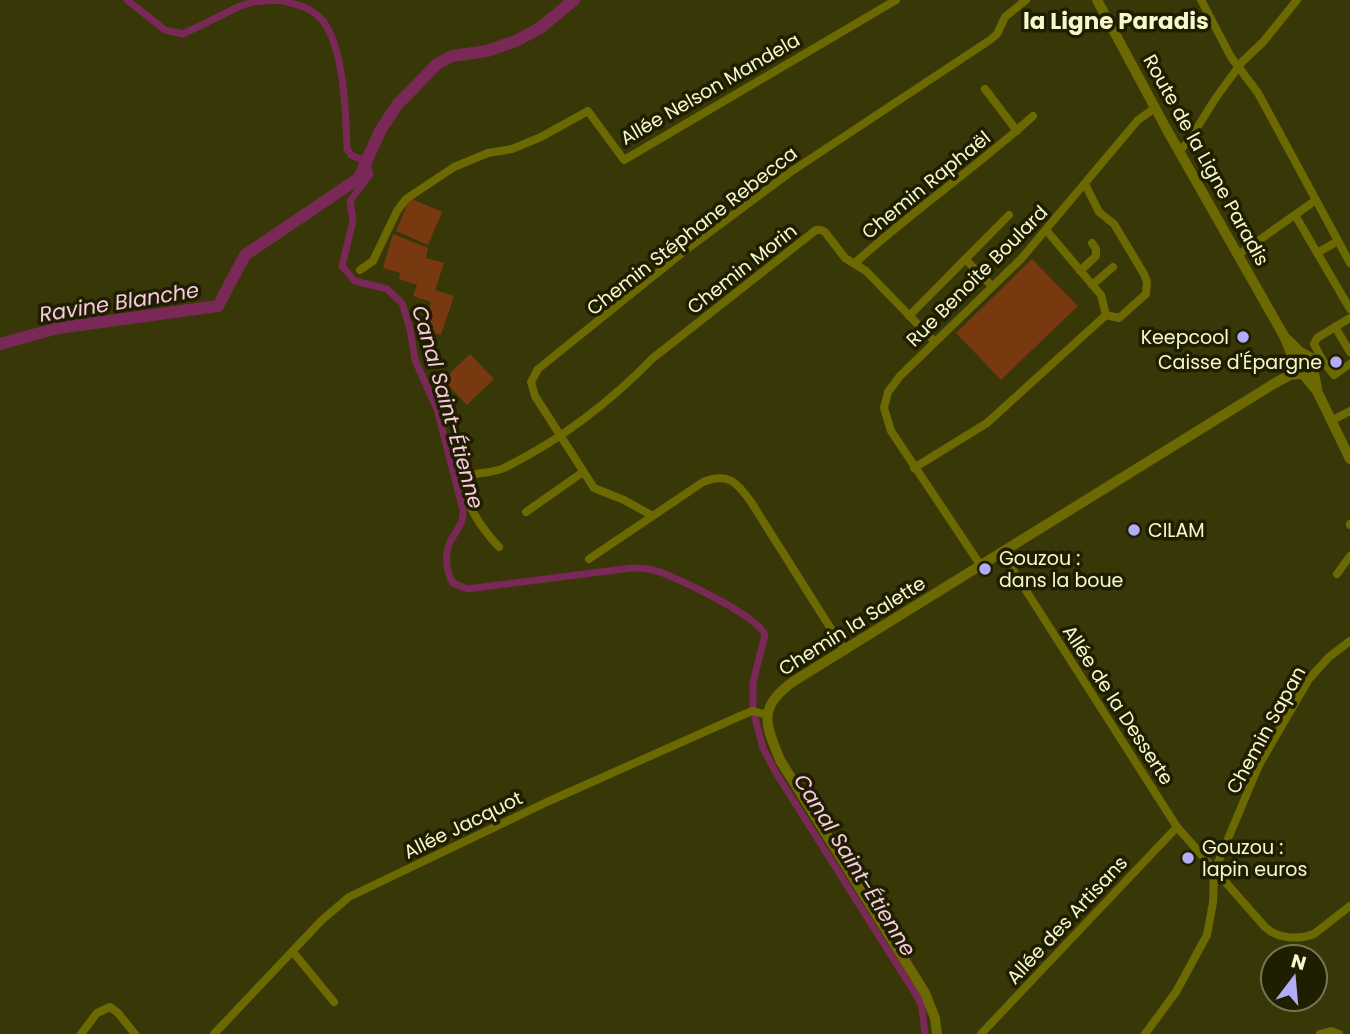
<svg xmlns="http://www.w3.org/2000/svg" width="1350" height="1034" viewBox="0 0 1350 1034" font-family="Poppins,sans-serif">
	<style>
		.pitch { fill: #783810 }
		.lines { fill: none; stroke-linecap: round; stroke-linejoin: round }
		.canal { stroke: #7a2858; stroke-width: 7 }
		.river { stroke: #7a2858; stroke-width: 12 }
		.minor { stroke: #6c6902; stroke-width: 8 }
		.tertiary { stroke: #6c6902; stroke-width: 10 }
		.secondary { stroke: #6c6902; stroke-width: 10 }
		.poi-dot { fill: #b3acf9; stroke: #1f1e00; stroke-width: 2.5 }
		.labels { text-anchor: middle; dominant-baseline: central; stroke-width: 7; stroke-linejoin: round; paint-order: stroke }
		.street-label { font-size: 19px; fill: #f8f8ce; stroke: #1f1e00 }
		.poi-label { font-size: 19px; fill: #f8f8ce; stroke: #1f1e00; text-anchor: start }
		.water-label { font-size: 21px; font-style: italic; fill: #facae1; stroke: #1f1e00 }
		.quarter-label { font-size: 23px; font-weight: bold; fill: #f8f8ce; stroke: #1f1e00 }
	</style>
	<rect width="100%" height="100%" fill="#383707"/>
	<g class="pitch">
		<path d="M410,198L442,212L428,245L396,231Z"/>
		<path d="M393,234L428,248L426,258L444,263L435,290L454,296L441,335L423,329L431,302L413,296L417,285L399,279L400,273L383,268Z"/>
		<path d="M1032,259L1078,306L1001,380L956,333Z"/>
		<path d="M470,354L494,379L467,405L443,380Z"/>
	</g>
	<g class="lines">
		<g class="canal">
			<path d="M127,0L165,30L183,34L238,7L252,2L279,0"/>
			<path d="M279,0C295,4 312,7 323,21C344,48 346,115 347,149L351,155L365,161L370,174L350,201L353,221L342,266L355,281L387,289L402,303L410,329L415,360L437,409L463,510C464,524 457,529 451,540C444,553 446,572 453,583L467,589L632,568C642,568 651,569 660,572C681,580 758,616 765,635L753,682V705"/>
			<path d="M754,714L763,748L776,773L918,998L922,1008L925,1034"/>
		</g>
		<path class="river" d="M0,344L58,328L218,306L245,255L359,178L380,131L397,105L437,64L452,56L487,51L518,40L540,28L574,0"/>
		<g class="minor">
			<path d="M1201,0L1231,57L1258,93L1350,263"/>
			<path d="M985,89L1017,131"/>
			<path d="M1180,150L1189,141L1215,99L1242,62L1263,42L1297,0"/>
			<path d="M1085,184L1099,212L1114,224L1144,274L1147,282L1146,294L1119,318L1106,315"/>
			<path d="M1295,215L1350,309"/>
			<path d="M1046,230L1101,295L1106,315"/>
			<path d="M1317,253L1338,241"/>
			<path d="M1238,255L1316,200"/>
			<path d="M965,259L992,286"/>
			<path d="M855,263C912,211 976,168 1033,116"/>
			<path d="M360,270L373,261L397,211L406,199L454,167L488,153L512,149L541,137L588,111L624,160L896,0"/>
			<path d="M1080,271L1096,256V249L1092,243"/>
			<path d="M1092,285L1113,267"/>
			<path d="M909,316L1009,215"/>
			<path d="M1335,327L1350,352"/>
			<path d="M1323,361L1334,375L1350,364"/>
			<path d="M1314,365L1323,361L1314,344L1317,338L1350,318"/>
			<path d="M1331,421L1350,411"/>
			<path d="M914,468L987,423L1106,315"/>
			<path d="M526,512L583,472"/>
			<path d="M651,515L624,500L594,488L535,396L531,382L538,369L687,249L792,171L990,40L997,34L1005,17L1026,0"/>
			<path d="M1350,524V525"/>
			<path d="M499,547C485,532 459,500 467,477C478,471 492,474 504,468C559,441 610,402 653,358L816,230H821L825,232L845,258L866,271L934,341"/>
			<path d="M1002,553L1177,827L1265,927C1278,939 1298,940 1314,934L1350,906"/>
			<path d="M589,559L703,482C728,472 737,482 751,502L845,651"/>
			<path d="M981,566L891,431L884,408L888,392L900,376L1021,259L1138,120L1155,108"/>
			<path d="M1337,574L1350,556"/>
			<path d="M293,952L334,1002"/>
			<path d="M81,1034L97,1013L110,1007L118,1013L135,1034"/>
			<path d="M214,1034L322,920L349,897L547,802L738,717L752,711L768,715"/>
			<path d="M981,1034L1177,827"/>
			<path d="M1145,1034L1176,992L1207,935L1213,902L1214,872L1259,765L1309,679L1329,657L1350,641"/>
			<path d="M1320,1034L1331,1031L1339,1034"/>
		</g>
		<path class="tertiary" d="M937,1034L935,1018L925,993L780,760C765,723 757,707 794,681L1275,383L1290,375L1301,374"/>
		<g class="secondary">
			<path d="M1097,0L1167,130L1284,336L1294,360V367L1303,374L1317,391L1350,459"/>
			<path d="M1287,339L1299,351L1313,359V369L1317,388"/>
		</g>
	</g>
	<g class="poi-dot">
		<circle cx="1243" cy="337" r="7"/>
		<circle cx="1336" cy="362" r="7"/>
		<circle cx="1134" cy="530" r="7"/>
		<circle cx="985" cy="569" r="7"/>
		<circle cx="1188" cy="858" r="7"/>
	</g>
	<g class="labels">
		<g class="street-label">
			<text transform="translate(710 89) rotate(-30)">Allée Nelson Mandela</text>
			<text transform="translate(1206 160) rotate(61)">Route de la Ligne Paradis</text>
			<text transform="translate(926 185) rotate(-39)">Chemin Raphaël</text>
			<text transform="translate(692 231) rotate(-38)">Chemin Stéphane Rebecca</text>
			<text transform="translate(742 269) rotate(-38)">Chemin Morin</text>
			<text transform="translate(977 276) rotate(-45)">Rue Benoite Boulard</text>
			<text transform="translate(852 626) rotate(-32)">Chemin la Salette</text>
			<text transform="translate(1118 705) rotate(57)">Allée de la Desserte</text>
			<text transform="translate(1266 730) rotate(-61)">Chemin Sapan</text>
			<text transform="translate(463 825) rotate(-26)">Allée Jacquot</text>
			<text transform="translate(1067 920) rotate(-47)">Allée des Artisans</text>
		</g>
		<g class="poi-label">
			<text x="1229" y="337" text-anchor="end">Keepcool</text>
			<text x="1322" y="362" text-anchor="end">Caisse d'Épargne</text>
			<text x="1148" y="530">CILAM</text>
			<text x="999" y="558">Gouzou :<tspan x="999" dy="22">dans la boue</tspan></text>
			<text x="1202" y="847">Gouzou :<tspan x="1202" dy="22">lapin euros</tspan></text>
		</g>
		<g class="water-label">
			<text transform="translate(119 302) rotate(-9)">Ravine Blanche</text>
			<text transform="translate(448 407) rotate(74)">Canal Saint-Étienne</text>
			<text transform="translate(855 865) rotate(58)">Canal Saint-Étienne</text>
		</g>
		<g class="quarter-label">
			<text x="1116" y="21">la Ligne Paradis</text>
		</g>
	</g>
	<g transform="translate(1294 978) rotate(16)"><circle r="33" fill="#1f1e00" stroke="#767552" stroke-width="2"/>
	<path d="M0-5L12 26L0 18L-12 26Z" fill="#b3acf9"/>
	<text y="-10" font-size="19" font-weight="bold" text-anchor="middle" fill="#f8f8ce">N</text>
	</g>
</svg>
